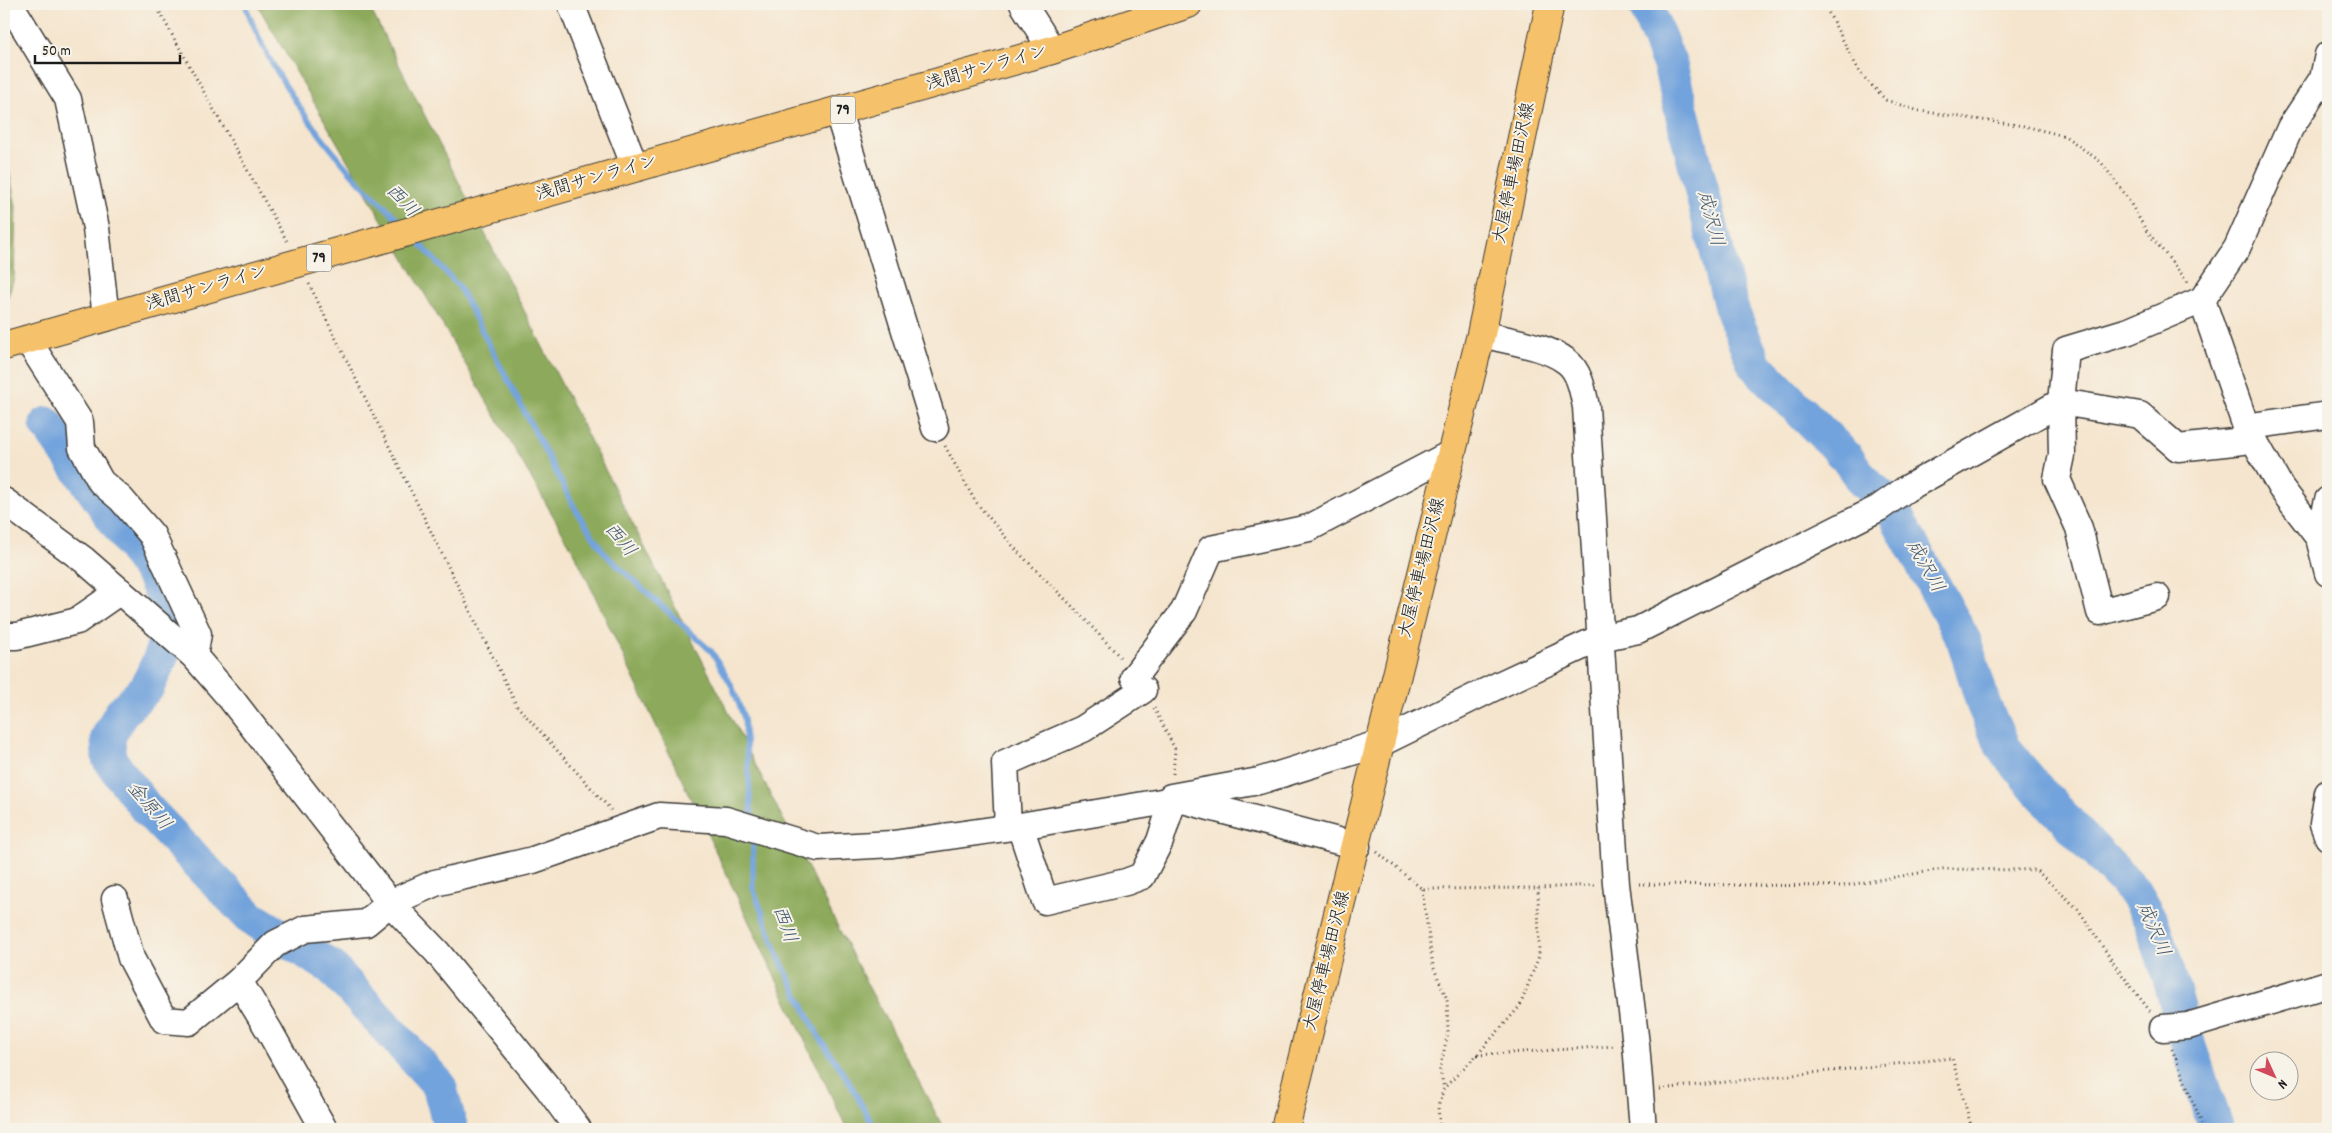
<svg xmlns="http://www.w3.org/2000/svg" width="2332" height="1133" viewBox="0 0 2332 1133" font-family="Dekko,'Klee One',sans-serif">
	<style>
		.forest { fill: #8daa5c; stroke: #54633c }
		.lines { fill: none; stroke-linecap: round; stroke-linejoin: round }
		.stream { stroke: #72a3dc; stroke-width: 5.5 }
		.river { stroke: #72a3dc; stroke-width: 35 }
		.minor-casing { stroke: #3d3a37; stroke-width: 29 }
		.major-casing { stroke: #3d3a37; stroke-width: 30 }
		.path { stroke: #3d3a37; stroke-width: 3; stroke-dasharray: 1 4; stroke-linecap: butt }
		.minor { stroke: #fff; stroke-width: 26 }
		.major { stroke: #f5c16b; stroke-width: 28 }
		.labels { text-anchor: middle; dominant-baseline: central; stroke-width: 4; stroke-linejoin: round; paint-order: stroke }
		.shield { fill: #f7f3e8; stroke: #5e5c59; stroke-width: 1 }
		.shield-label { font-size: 16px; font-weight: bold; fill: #1c1c1c }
		.street-label { font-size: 18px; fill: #1c1c1c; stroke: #f7f3e8 }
		.water-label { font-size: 19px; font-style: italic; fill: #435972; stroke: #f7f3e8 }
	</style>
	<rect width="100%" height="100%" fill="#f7f3e8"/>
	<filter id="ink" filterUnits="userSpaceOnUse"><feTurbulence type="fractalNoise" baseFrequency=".02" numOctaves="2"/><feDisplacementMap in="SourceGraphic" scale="10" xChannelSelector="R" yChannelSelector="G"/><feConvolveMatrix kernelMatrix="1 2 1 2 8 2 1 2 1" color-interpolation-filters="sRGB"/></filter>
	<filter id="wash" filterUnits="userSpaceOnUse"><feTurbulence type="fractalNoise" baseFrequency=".0096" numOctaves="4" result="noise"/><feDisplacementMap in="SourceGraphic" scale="20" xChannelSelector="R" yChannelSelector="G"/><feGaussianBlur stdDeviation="1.12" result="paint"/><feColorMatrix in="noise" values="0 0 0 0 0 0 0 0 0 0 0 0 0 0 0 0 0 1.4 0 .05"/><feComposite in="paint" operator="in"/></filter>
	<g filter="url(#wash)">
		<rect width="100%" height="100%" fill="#f5e5ce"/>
		<g class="forest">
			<path d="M257,4H368L866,982L944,1129H847L574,552Z"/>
			<path d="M4,147L16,206L14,278L4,309Z"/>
		</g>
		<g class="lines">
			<g class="stream">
				<path d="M245,4C265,61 306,120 345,166C362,187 385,205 404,226"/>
				<path d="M415,238L459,287L577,512L606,555L712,652L732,686L744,718L752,820"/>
				<path d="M753,837V888L779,958L819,1037L848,1080L875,1129"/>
			</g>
			<g class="river">
				<path d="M1645,4L1670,65L1732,311L1755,365L1847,458L1864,482L1889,503L1964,641L1984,706L2003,748L2039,791L2137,895L2150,918L2166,965L2189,1047L2217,1129"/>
				<path d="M47,424L155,578L168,609L162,655L147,687L121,713L108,737L109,759L146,808L251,918L331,967L439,1085L451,1129"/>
			</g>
		</g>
	</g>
	<g filter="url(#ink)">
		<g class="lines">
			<defs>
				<g id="minor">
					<path d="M10,4L68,99L96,228L106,318"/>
					<path d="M571,4L635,167"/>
					<path d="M1023,4L1052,50"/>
					<path d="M838,112L935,428"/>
					<path d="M2202,300L2245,424L2281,488L2319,538L2328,573"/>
					<path d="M1481,334C1505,340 1547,346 1566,361C1580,371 1583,392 1586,407L1616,884L1636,1044L1643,1129"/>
					<path d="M27,339L80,422L82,448L101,482L121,499L152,535L198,634L194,656"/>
					<path d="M4,501L84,560L194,656L232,700L390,903L437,952L548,1088L578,1129"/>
					<path d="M2319,538L2328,500"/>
					<path d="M2157,597L2100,612L2079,528L2057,479L2062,455L2061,402L2066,350L2129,331L2202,300L2237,248L2290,128L2323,78L2328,55"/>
					<path d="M4,636H17L77,621L120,591"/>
					<path d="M1134,677L1184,611L1211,549L1309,528L1450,454"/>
					<path d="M2328,793L2323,824L2328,837"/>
					<path d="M1171,797L1259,781L1381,743L1501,684L1600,638L1638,630L1879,508L1906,489L2061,402L2140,415L2178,448L2243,441L2258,425L2328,415"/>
					<path d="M1179,799L1357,846"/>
					<path d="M1020,826L1045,901L1126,882L1142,876L1160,841L1173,800"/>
					<path d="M1008,827L1005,763L1083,729L1143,690"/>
					<path d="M115,899L131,958L164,1020L189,1022L239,981"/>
					<path d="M2163,1028L2188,1026L2328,984"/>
					<path d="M324,1129L270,1032L239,981L275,944L305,929L366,923L390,903L435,883L533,860L659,816L726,820L818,848L893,844L1020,826L1173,800"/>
				</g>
				<g id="major">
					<path d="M4,346L1052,50L1188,4"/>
					<path d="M1285,1129L1481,334L1550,4"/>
				</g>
			</defs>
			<use href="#minor" class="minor-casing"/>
			<use href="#major" class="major-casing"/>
			<g class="path">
				<path d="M155,4L288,243"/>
				<path d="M1824,4L1860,73L1886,100L1919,111L2024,126L2065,136L2101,162L2125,194L2146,230L2188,282"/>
				<path d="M309,284L517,706L611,810"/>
				<path d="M945,446L975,501L1018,552L1075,609L1120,657"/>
				<path d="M1154,708L1175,749L1173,774"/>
				<path d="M1377,852L1422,889L1538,888L1595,885"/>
				<path d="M1639,884L1843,886L1943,869L2036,870L2078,909L2116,967L2150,1011"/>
				<path d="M1422,889L1433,966L1447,999L1448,1032L1440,1070L1444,1088"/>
				<path d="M2172,1049L2204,1129"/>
				<path d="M1477,1055L1615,1046"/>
				<path d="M1660,1089L1952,1058L1972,1129"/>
				<path d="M1440,1129L1438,1107L1444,1088L1477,1055L1520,1006L1539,956L1538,888"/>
			</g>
			<use href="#minor" class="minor"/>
			<use href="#major" class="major"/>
		</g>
	</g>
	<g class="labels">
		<g class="shield">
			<rect x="830.5" y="96.5" width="25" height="27" rx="4"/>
			<rect x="306.5" y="244.5" width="25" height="27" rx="4"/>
		</g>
		<g class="shield-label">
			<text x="843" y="110">79</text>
			<text x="319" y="258">79</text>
		</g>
		<g class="street-label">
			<text transform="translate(987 69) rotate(-16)">浅間サンライン</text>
			<text transform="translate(1515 173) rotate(-78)">大屋停車場田沢線</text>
			<text transform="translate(597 179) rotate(-16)">浅間サンライン</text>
			<text transform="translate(207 289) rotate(-16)">浅間サンライン</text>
			<text transform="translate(1423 568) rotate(-76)">大屋停車場田沢線</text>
			<text transform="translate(1328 961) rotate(-76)">大屋停車場田沢線</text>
		</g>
		<g class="water-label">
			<text transform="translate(401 202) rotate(46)">西川</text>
			<text transform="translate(1709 219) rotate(76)">成沢川</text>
			<text transform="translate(619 541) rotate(50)">西川</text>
			<text transform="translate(1924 567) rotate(61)">成沢川</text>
			<text transform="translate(148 807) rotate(50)">金原川</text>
			<text transform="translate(783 925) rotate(70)">西川</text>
			<text transform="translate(2152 930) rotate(67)">成沢川</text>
		</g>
	</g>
	<rect width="2332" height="1133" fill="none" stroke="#f7f3e8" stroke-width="20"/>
	<g transform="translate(2274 1076) rotate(134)"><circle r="24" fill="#f7f3e8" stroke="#9f9d96"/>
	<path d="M0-4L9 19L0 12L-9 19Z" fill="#d1495b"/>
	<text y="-8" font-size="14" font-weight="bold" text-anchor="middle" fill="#1c1c1c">N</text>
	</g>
	<path d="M35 55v8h145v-8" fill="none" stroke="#1c1c1c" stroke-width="2.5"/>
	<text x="42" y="55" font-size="15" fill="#1c1c1c" stroke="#f7f3e8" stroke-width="4" paint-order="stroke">50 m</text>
</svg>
